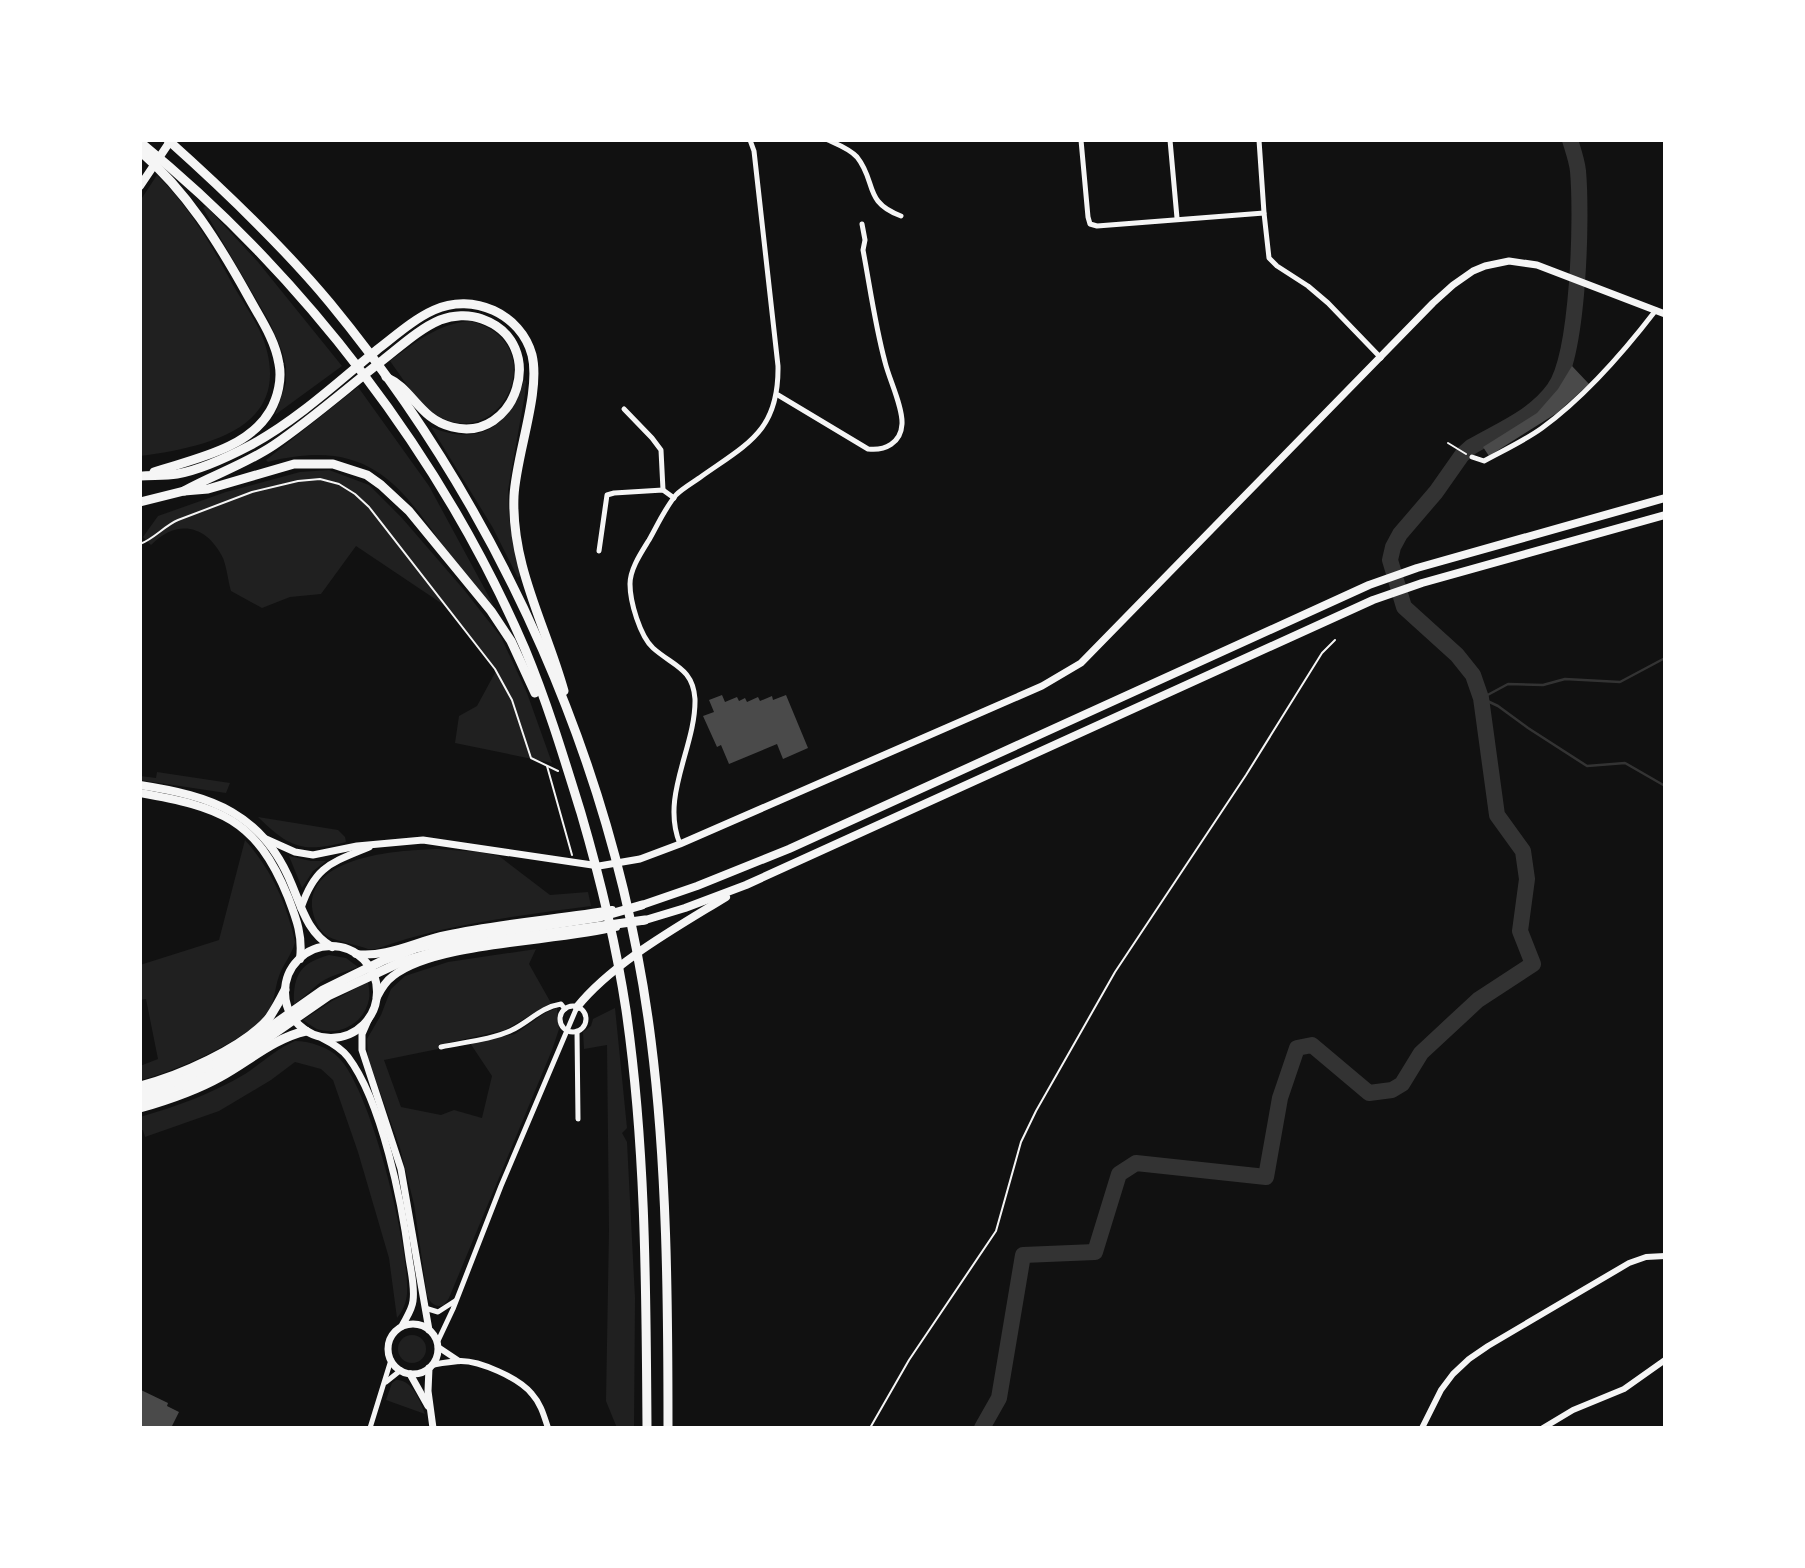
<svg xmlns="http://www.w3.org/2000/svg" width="1805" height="1568" viewBox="0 0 1805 1568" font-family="'Public Sans',sans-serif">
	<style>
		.green { fill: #202020 }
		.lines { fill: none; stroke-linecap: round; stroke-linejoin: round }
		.stream { stroke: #333; stroke-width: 2.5 }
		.river { stroke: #333; stroke-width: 16 }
		.building { fill: #4a4a4a }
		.path { stroke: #f5f5f5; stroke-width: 2 }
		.minor { stroke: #f5f5f5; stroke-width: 5 }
		.tertiary { stroke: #f5f5f5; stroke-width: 6 }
		.secondary { stroke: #f5f5f5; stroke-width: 7 }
		.primary { stroke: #f5f5f5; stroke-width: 8 }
		.trunk { stroke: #f5f5f5; stroke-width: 8 }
		.motorway { stroke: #f5f5f5; stroke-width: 9 }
	</style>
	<rect width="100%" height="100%" fill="#111"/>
	<g class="green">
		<path d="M157,175C189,206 212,246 233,285C243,302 257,322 264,341C294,429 206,447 140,456V201Z"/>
		<path d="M206,206L258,262L342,366L275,415L286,383V367L282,351L270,323L203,208Z"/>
		<path d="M470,321C553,341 504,451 440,417C419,406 404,380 390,361C416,342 437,324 470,321Z"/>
		<path d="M524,380L526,381L525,394L508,490L509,518L520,575L518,578L493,528L431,427C478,447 510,427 524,380Z"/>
		<path d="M358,387L429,486L494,606C415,532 404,427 268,462L266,460Z"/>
		<path d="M329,470L369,485L402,518L465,591L501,637L527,693L552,763L455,743L459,716L477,706L496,671L444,605L356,546L321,594L290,597L262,608L231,591C228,581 227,568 223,558C207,525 177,518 151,545L143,537L158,516L226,492L300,472Z"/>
		<path d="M157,772L230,783L226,793L140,780V776L156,778Z"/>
		<path d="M258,817L338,830L345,837L346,842C302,853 290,848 258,817Z"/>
		<path d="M245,840C271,869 287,904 295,942C292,955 283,964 279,976C274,990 275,1005 265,1017C243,1041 172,1073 140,1080V1066L158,1059L146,999L140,1000V965L219,940Z"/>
		<path d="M438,849L479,852L499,856L550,895L588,892L591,906C518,916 445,924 376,949H368C358,945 335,941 327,936C318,930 313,917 312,907C309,855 401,850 438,849Z"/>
		<path d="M289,856L311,861H326L313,871L302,888Z"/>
		<path d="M536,949L529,964L551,1003L505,1030L438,1045V1049L384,1060L401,1107L441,1115L454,1110L482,1118L492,1076L470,1043L515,1034L545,1013L557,1008L559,1029L552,1050L449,1298L444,1305C435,1308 430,1303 427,1295L414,1204L400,1148L368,1058L367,1039L381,1015L391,989L405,976L448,962Z"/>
		<path d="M329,955L346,958L358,967C344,973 328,975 316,986C309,992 303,998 294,1004C293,974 301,963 329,955Z"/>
		<path d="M368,982C369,988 370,994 369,999C365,1023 339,1037 317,1029C313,1027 308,1023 303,1020L332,1001Z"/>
		<path d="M615,1008L627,1128L622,1133L627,1142L635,1298L634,1428H617L606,1401L609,1230L607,1045L584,1049L583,1032L591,1026L593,1019Z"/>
		<path d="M295,1041C309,1041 329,1047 339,1058C371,1090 410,1248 407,1294C406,1303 403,1311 397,1318L389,1258L358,1152L333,1080L321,1069L295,1062L271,1080L219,1111L145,1137L143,1130H140V1117C178,1106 211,1094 245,1074C262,1063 276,1049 295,1041Z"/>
		<circle cx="412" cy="1349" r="14"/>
		<path d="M396,1380C412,1379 420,1401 425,1414L386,1400L392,1383Z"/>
	</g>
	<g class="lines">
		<g class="stream">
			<path d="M1481,698L1498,706L1528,728L1587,766L1625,763L1665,786"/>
			<path d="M1482,698L1508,684L1543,685L1565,679L1620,682L1665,658"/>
		</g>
		<path class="river" d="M982,1428L999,1398L1023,1255L1095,1252L1119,1174L1136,1163L1266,1177L1280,1098L1297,1048L1312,1045L1369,1093L1392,1090L1402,1084L1421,1053L1478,1000L1533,964L1520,931L1527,879L1523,851L1497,815L1481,698L1473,675L1457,655L1404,607L1390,560L1393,547L1400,534L1436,492L1462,455L1471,447C1500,430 1534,417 1554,389C1579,354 1582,216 1578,171C1577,161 1573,150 1570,140"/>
	</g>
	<g class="building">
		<path d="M1572,366L1589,384L1557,413L1489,456L1483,447L1537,413L1558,389Z"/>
		<path d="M722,695L725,702L737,697L739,701L745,698L747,702L758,697L760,701L772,696L773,700L786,695L808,748L783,759L777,744L729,764L721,745L717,747L703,716L714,712L709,700Z"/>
		<path d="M141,1390L168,1403L167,1406L179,1412L171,1428H140Z"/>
	</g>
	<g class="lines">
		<g class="path">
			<path d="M1448,443L1466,454"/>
			<path d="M140,544C154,539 164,526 178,520L252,492L298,481L320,479L339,484L355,494L369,507L495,669L512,700L531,758L558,771"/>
			<path d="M547,766L572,855"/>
			<path d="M870,1428L909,1360L996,1231L1021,1142L1036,1111L1115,972L1246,775L1322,653L1335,640"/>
		</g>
		<g class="minor">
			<path d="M828,140C837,144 850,149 857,157C877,182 863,202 901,216"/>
			<path d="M1081,140L1088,217L1090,224L1097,226L1264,213"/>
			<path d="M1170,140L1177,218"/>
			<path d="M1259,140L1264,213L1269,258L1277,266L1308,286L1328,303L1381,358"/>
			<path d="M778,395L868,449C885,451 901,443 902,424C903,407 889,379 885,362C875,325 870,287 863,250L865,240L862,224"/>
			<path d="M624,409L652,438L661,450L663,490"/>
			<path d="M1472,457L1484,461C1504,450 1524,441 1542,428C1586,396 1623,353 1656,310"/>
			<path d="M599,551L607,495L614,493L663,490L674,498"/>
			<path d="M680,844C660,796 696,747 695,699C693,668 673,666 653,648C640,636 630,602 630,584C630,569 641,553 649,540C657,526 665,508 676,495C683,488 694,482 702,476C749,443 779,430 778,366L754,151L750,140"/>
			<circle cx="573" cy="1019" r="13"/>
			<path d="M577,1031L578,1119"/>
			<path d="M441,1047C464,1042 491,1040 512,1030C529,1022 541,1007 561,1004L565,1009"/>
			<path d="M425,1308L438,1312L455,1301"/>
			<path d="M437,1343L453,1309L501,1186L577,1007"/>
			<path d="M386,1382L401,1370"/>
			<path d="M370,1428L391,1360"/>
		</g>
		<g class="tertiary">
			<path d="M438,1347L459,1361"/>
			<path d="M432,1365C440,1363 450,1362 459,1361C479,1360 519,1378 532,1394C541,1404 544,1416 548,1428"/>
			<path d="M1422,1428L1441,1390L1453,1374L1469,1359L1488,1346L1629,1263L1646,1257L1665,1256"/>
			<path d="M1543,1428L1573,1410L1624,1389L1665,1360"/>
		</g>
		<g class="secondary">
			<path d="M266,839L295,852L313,855L357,846L423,840L599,866L640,859L680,844L1042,686L1081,663L1433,303L1453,285L1473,271L1485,266L1509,261L1537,265L1665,314"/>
			<path d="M301,908C315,866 331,863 369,847"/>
			<path d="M369,1018L362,1034V1050L401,1169L429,1330"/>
			<path d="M322,1038C332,1043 341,1048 348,1057C382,1102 402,1203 409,1258C411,1272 415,1287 413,1301C412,1310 406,1318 402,1326"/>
			<circle cx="413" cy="1349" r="25"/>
			<path d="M429,1368L428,1391L433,1428"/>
			<path d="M410,1374L428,1406"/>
		</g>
		<g class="primary">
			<path d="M140,186L171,140"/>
			<path d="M140,785C212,796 263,813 292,885C302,909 308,933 332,947"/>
			<path d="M140,793C219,807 256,818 288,897C296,918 303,935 300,959"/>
			<circle cx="331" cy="992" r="46"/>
		</g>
		<g class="trunk">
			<path d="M639,906L697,886L789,849L1369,585L1417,568L1665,498"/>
			<path d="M642,921L685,908L746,885L1373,600L1422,583L1665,515"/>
			<path d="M356,954C387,958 416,941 446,935C500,923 557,919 612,910"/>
			<path d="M377,997C381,989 386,981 393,976C435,942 559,942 616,927"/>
			<path d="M577,1007C612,963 679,926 726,897"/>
		</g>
		<g class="motorway">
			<path d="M168,140C225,191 281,244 330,303C502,512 617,771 651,1040C667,1166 668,1300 668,1428"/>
			<path d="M140,142C303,275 442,456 525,649C547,702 564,758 581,813C600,878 616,944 626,1010C646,1148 646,1289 647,1428"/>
			<path d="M140,151C187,192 218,242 248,296C260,318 275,339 279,364C282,379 278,397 270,411C248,449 193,459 154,472"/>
			<path d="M140,476C152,475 165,476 177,474C201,470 230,456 251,445C297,420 338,382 378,349C396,335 414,319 434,310C473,292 521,314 532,355C541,392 516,455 514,496C511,566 546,626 564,691"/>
			<path d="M184,491C213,475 246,464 274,445C312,419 347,388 383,360C401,346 419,329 440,320C453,315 469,314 482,319C550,343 516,444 452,427C419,419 413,389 386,377"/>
			<path d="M140,502L184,491L208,489L294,464H333L367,475L381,485L409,511L491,611L511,641L535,693"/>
			<path d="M140,1086C177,1077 244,1048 269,1018C275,1009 280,1000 285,990"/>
			<path d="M140,1093L177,1082L222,1061L323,990L384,960L416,948L450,940L600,917L642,905"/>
			<path d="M140,1100L181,1089L226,1067L328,996L401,962L451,947L645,920"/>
			<path d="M140,1108C168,1100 195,1091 220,1077C248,1062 274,1038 306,1031"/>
		</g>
	</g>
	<rect width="1805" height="1568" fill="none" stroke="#ffffff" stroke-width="284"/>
</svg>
